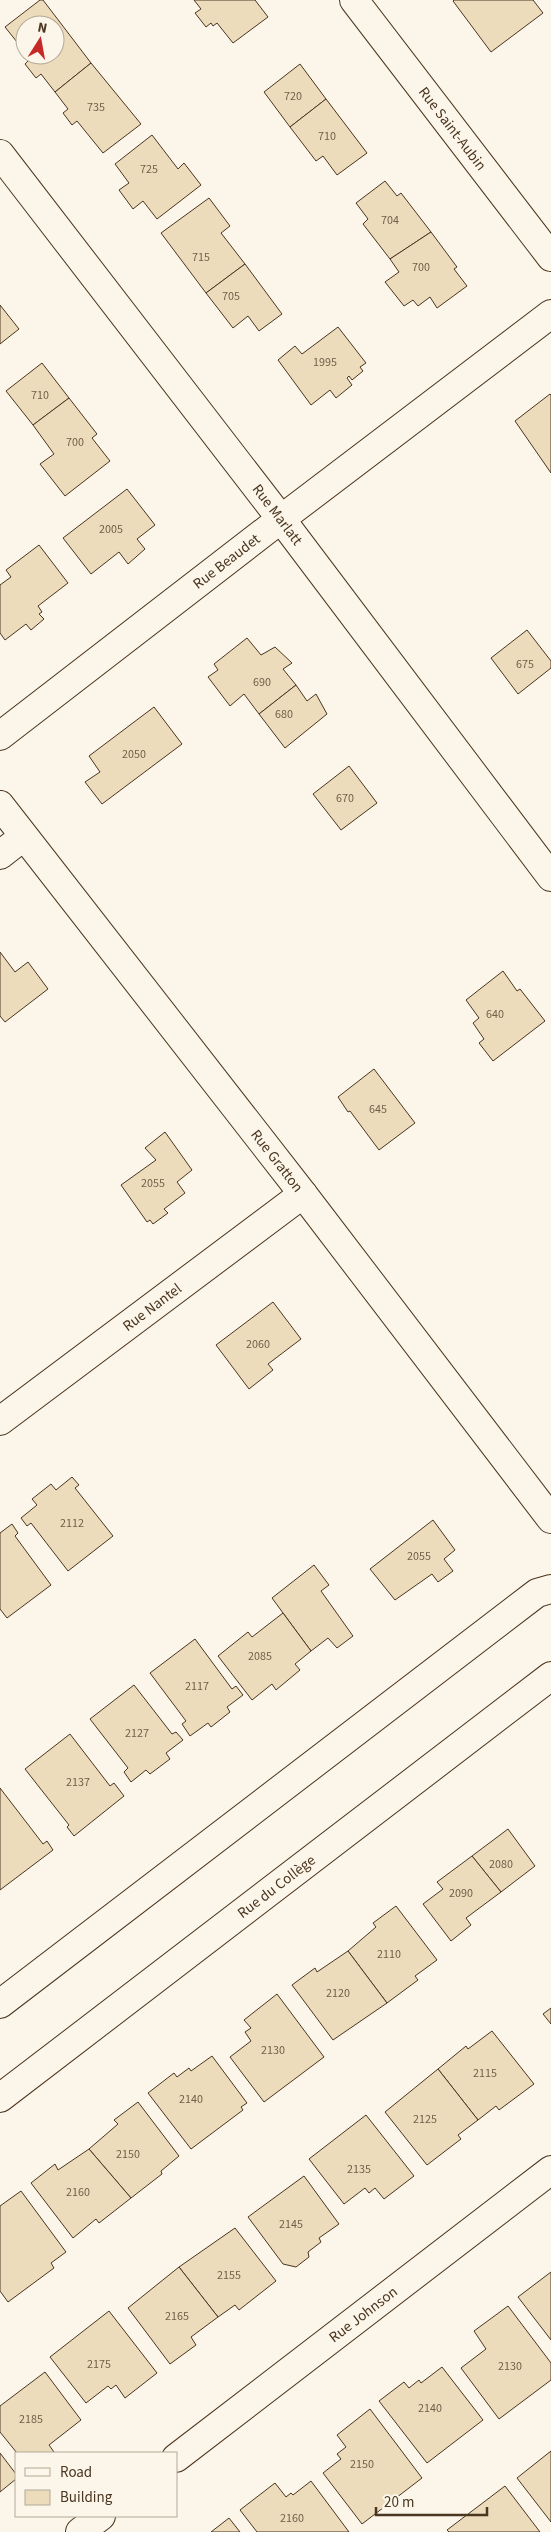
<svg xmlns="http://www.w3.org/2000/svg" width="551" height="2532" viewBox="0 0 551 2532" font-family="'Source Sans 3',sans-serif">
	<style>
		.building { fill: #ecdcbc; stroke: #4a3520 }
		.lines { fill: none; stroke-linecap: round; stroke-linejoin: round }
		.street-casing { stroke: #4a3520; stroke-width: 30 }
		.street { stroke: #fbf6e9; stroke-width: 28 }
		.labels { text-anchor: middle; dominant-baseline: central; stroke-width: 4; stroke-linejoin: round; paint-order: stroke }
		.number-label { font-size: 12px; fill: #725f47 }
		.street-label { font-size: 15px; fill: #4a3520; stroke: #fbf6e9 }
	</style>
	<rect width="100%" height="100%" fill="#fbf6e9"/>
	<g class="building">
		<path d="M40,0H43L91,63L55,92L41,74L36,78L25,64L30,59L27,55H55V25H25V52L5,27Z"/>
		<path d="M194,0H255L268,17L233,43L217,23L213,26L211,23L206,27L195,13L201,9Z"/>
		<path d="M454,0H533L543,13L491,52L453,1Z"/>
		<path d="M91,63L141,124L103,153L77,121L72,125L63,113L68,109L55,92Z"/>
		<path d="M300,64L326,99L290,127L264,92Z"/>
		<path d="M326,99L367,153L337,175L323,156L316,161L290,127Z"/>
		<path d="M152,135L178,169L184,163L201,185L157,219L143,201L133,209L119,190L129,183L115,164Z"/>
		<path d="M385,181L397,196L401,193L431,232L390,259L363,224L368,219L356,203Z"/>
		<path d="M209,198L230,226L221,233L245,264L206,293L161,233Z"/>
		<path d="M431,232L457,267L454,269L467,286L437,308L430,297L418,306L413,300L404,306L385,282L399,272L390,259Z"/>
		<path d="M245,264L282,314L259,331L248,316L233,328L206,293Z"/>
		<path d="M0,305L19,329L0,344Z"/>
		<path d="M338,327L366,363L360,367L363,371L352,380L349,376L347,378L352,385L336,398L330,390L311,405L278,360L295,346L302,354Z"/>
		<path d="M42,363L69,398L33,425L6,391Z"/>
		<path d="M550,394L551,395V473L515,421Z"/>
		<path d="M69,398L97,434L92,438L110,461L65,496L40,464L54,454L33,425Z"/>
		<path d="M127,489L155,525L137,539L145,549L128,564L119,552L91,574L63,538Z"/>
		<path d="M39,545L68,583L38,606L42,612L39,614L44,619L31,630L26,624L5,640L0,633V585L11,577L6,570Z"/>
		<path d="M527,630L551,661V668L518,694L491,658Z"/>
		<path d="M247,638L261,655L275,647L292,663L283,669L296,685L259,714L244,694L230,706L208,677L218,670L214,664Z"/>
		<path d="M296,685L307,701L316,694L327,714L285,748L259,714Z"/>
		<path d="M154,707L182,744L102,804L85,782L100,772L89,756Z"/>
		<path d="M349,766L377,803L341,830L313,794Z"/>
		<path d="M0,952L15,972L28,962L48,989L5,1022L0,1016Z"/>
		<path d="M503,971L517,991L520,989L545,1021L493,1061L479,1043L484,1039L473,1023L479,1018L466,1000Z"/>
		<path d="M374,1069L415,1123L379,1150L350,1111L348,1112L338,1097Z"/>
		<path d="M165,1132L192,1170L177,1182L185,1193L164,1209L168,1213L153,1224L150,1220L147,1222L121,1185L156,1160L145,1148Z"/>
		<path d="M273,1302L301,1339L268,1364L273,1370L249,1389L216,1345Z"/>
		<path d="M72,1477L79,1485L75,1488L113,1536L68,1571L31,1523L27,1526L21,1518L37,1505L32,1499L51,1484L56,1490Z"/>
		<path d="M433,1520L455,1550L444,1559L453,1571L438,1582L432,1574L395,1600L370,1569Z"/>
		<path d="M12,1524L18,1533L15,1536L51,1585L7,1618L0,1609V1533Z"/>
		<path d="M314,1565L329,1585L321,1591L353,1636L337,1648L328,1638L311,1651L272,1598Z"/>
		<path d="M283,1613L311,1651L295,1664L300,1670L276,1690L272,1684L252,1700L218,1656L248,1632L252,1637Z"/>
		<path d="M195,1639L232,1689L236,1686L243,1695L227,1707L230,1712L211,1727L208,1723L190,1736L182,1724L186,1721L150,1673Z"/>
		<path d="M134,1685L172,1734L176,1732L183,1740L166,1753L170,1759L150,1774L146,1770L131,1782L124,1772L128,1768L90,1719Z"/>
		<path d="M70,1734L110,1786L114,1783L124,1796L74,1836L67,1827L69,1825L25,1769Z"/>
		<path d="M0,1788L43,1844L47,1841L53,1850L0,1890Z"/>
		<path d="M508,1829L535,1866L501,1892L472,1856Z"/>
		<path d="M472,1856L501,1892L466,1918L471,1925L451,1941L423,1904L443,1889L437,1882Z"/>
		<path d="M396,1906L437,1960L415,1976L418,1980L387,2003L348,1951L376,1927L373,1923Z"/>
		<path d="M348,1951L387,2003L333,2040L292,1985L315,1968L317,1972Z"/>
		<path d="M277,1994L324,2057L264,2102L230,2057L251,2041L245,2032L251,2028L244,2020Z"/>
		<path d="M551,2008V2024L543,2014Z"/>
		<path d="M492,2031L534,2084L499,2110L496,2106L478,2120L438,2069L466,2046L468,2049Z"/>
		<path d="M212,2056L247,2103L241,2107L243,2110L191,2149L148,2093L174,2073L177,2077L189,2068L191,2071Z"/>
		<path d="M438,2069L478,2120L458,2135L461,2139L427,2165L385,2112Z"/>
		<path d="M138,2102L179,2156L161,2171L162,2174L131,2198L89,2149L118,2124L114,2120Z"/>
		<path d="M366,2115L414,2176L384,2199L375,2188L369,2193L365,2188L344,2204L309,2159Z"/>
		<path d="M89,2149L131,2198L99,2223L96,2219L73,2238L31,2183L55,2164L58,2170Z"/>
		<path d="M304,2176L339,2224L319,2238L321,2242L308,2252L309,2257L296,2267L283,2264L248,2217Z"/>
		<path d="M21,2191L66,2252L51,2263L54,2268L8,2302L0,2291V2206Z"/>
		<path d="M235,2228L276,2281L239,2310L235,2305L218,2317L179,2267Z"/>
		<path d="M179,2267L218,2317L191,2337L196,2345L170,2364L128,2308Z"/>
		<path d="M551,2272V2340L518,2297Z"/>
		<path d="M508,2306L551,2363V2380L499,2419L461,2368L486,2349L474,2331Z"/>
		<path d="M109,2311L157,2373L125,2398L116,2385L111,2389L108,2386L86,2403L50,2357Z"/>
		<path d="M442,2367L483,2420L427,2463L379,2401L404,2382L409,2388L419,2380L421,2383Z"/>
		<path d="M45,2372L81,2420L49,2445L54,2452L52,2453H17L0,2432V2406Z"/>
		<path d="M370,2409L422,2478L362,2524L323,2473L341,2459L337,2454L346,2447L337,2435Z"/>
		<path d="M551,2451V2522L517,2478Z"/>
		<path d="M0,2453L16,2474V2479L0,2492Z"/>
		<path d="M311,2481L349,2532H257L240,2510L275,2483L286,2497L291,2493L293,2495Z"/>
		<path d="M505,2486L540,2532H449L447,2530Z"/>
		<path d="M229,2518L240,2532H211Z"/>
	</g>
	<g class="lines">
		<defs>
			<g id="street">
				<path id="s1" d="M354,0L551,257"/>
				<path id="s2" d="M0,154L281,519L551,877"/>
				<path id="s3" d="M0,736L281,519L551,314"/>
				<path id="s4" d="M0,805L303,1194L551,1519"/>
				<path d="M0,855L23,837"/>
				<path id="s5" d="M0,1421L303,1194"/>
				<path d="M0,2004L537,1593L551,1589"/>
				<path id="s6" d="M0,2098L551,1676"/>
				<path id="s7" d="M176,2458L551,2170"/>
				<path d="M80,2532L101,2516"/>
			</g>
		</defs>
		<use href="#street" class="street-casing"/>
		<use href="#street" class="street"/>
	</g>
	<g class="labels">
		<g class="number-label">
			<text x="293" y="96">720</text>
			<text x="96" y="107">735</text>
			<text x="327" y="136">710</text>
			<text x="149" y="169">725</text>
			<text x="390" y="220">704</text>
			<text x="201" y="257">715</text>
			<text x="421" y="267">700</text>
			<text x="231" y="296">705</text>
			<text x="325" y="362">1995</text>
			<text x="40" y="395">710</text>
			<text x="75" y="442">700</text>
			<text x="111" y="529">2005</text>
			<text x="525" y="664">675</text>
			<text x="262" y="682">690</text>
			<text x="284" y="714">680</text>
			<text x="134" y="754">2050</text>
			<text x="345" y="798">670</text>
			<text x="495" y="1014">640</text>
			<text x="378" y="1109">645</text>
			<text x="153" y="1183">2055</text>
			<text x="258" y="1344">2060</text>
			<text x="72" y="1523">2112</text>
			<text x="419" y="1556">2055</text>
			<text x="260" y="1656">2085</text>
			<text x="197" y="1686">2117</text>
			<text x="137" y="1733">2127</text>
			<text x="78" y="1782">2137</text>
			<text x="501" y="1864">2080</text>
			<text x="461" y="1893">2090</text>
			<text x="389" y="1954">2110</text>
			<text x="338" y="1993">2120</text>
			<text x="273" y="2050">2130</text>
			<text x="485" y="2073">2115</text>
			<text x="191" y="2099">2140</text>
			<text x="425" y="2119">2125</text>
			<text x="128" y="2154">2150</text>
			<text x="359" y="2169">2135</text>
			<text x="78" y="2192">2160</text>
			<text x="291" y="2224">2145</text>
			<text x="229" y="2275">2155</text>
			<text x="177" y="2316">2165</text>
			<text x="99" y="2364">2175</text>
			<text x="510" y="2366">2130</text>
			<text x="430" y="2408">2140</text>
			<text x="31" y="2419">2185</text>
			<text x="362" y="2464">2150</text>
			<text x="292" y="2518">2160</text>
		</g>
		<g class="street-label">
			<text stroke="none"><textPath href="#s1" startOffset="162">Rue Saint-Aubin</textPath></text>
			<text stroke="none"><textPath href="#s2" startOffset="455">Rue Marlatt</textPath></text>
			<text stroke="none"><textPath href="#s3" startOffset="286">Rue Beaudet</textPath></text>
			<text stroke="none"><textPath href="#s4" startOffset="451">Rue Gratton</textPath></text>
			<text stroke="none"><textPath href="#s5" startOffset="190">Rue Nantel</textPath></text>
			<text stroke="none"><textPath href="#s6" startOffset="348">Rue du Collège</textPath></text>
			<text stroke="none"><textPath href="#s7" startOffset="236">Rue Johnson</textPath></text>
		</g>
	</g>
	<rect x="15" y="2452" width="162" height="65" fill="#fbf6e9" stroke="#b4a999"/>
	<rect x="25" y="2468" width="25" height="8" fill="#fbf6e9" stroke="#b4a999"/>
	<text x="60" y="2477" font-size="15" fill="#4a3520">Road</text>
	<rect x="25" y="2490" width="25" height="15" fill="#ecdcbc" stroke="#b4a999"/>
	<text x="60" y="2502" font-size="15" fill="#4a3520">Building</text>
	<g transform="translate(40 40) rotate(11)"><circle r="24" fill="#fbf6e9" stroke="#b4a999"/>
	<path d="M0-4L9 19L0 12L-9 19Z" fill="#c62828"/>
	<text y="-8" font-size="14" font-weight="bold" text-anchor="middle" fill="#4a3520">N</text>
	</g>
	<path d="M376 2507v8h111v-8" fill="none" stroke="#4a3520" stroke-width="2.5"/>
	<text x="384" y="2507" font-size="15" fill="#4a3520" stroke="#fbf6e9" stroke-width="4" paint-order="stroke">20 m</text>
</svg>
